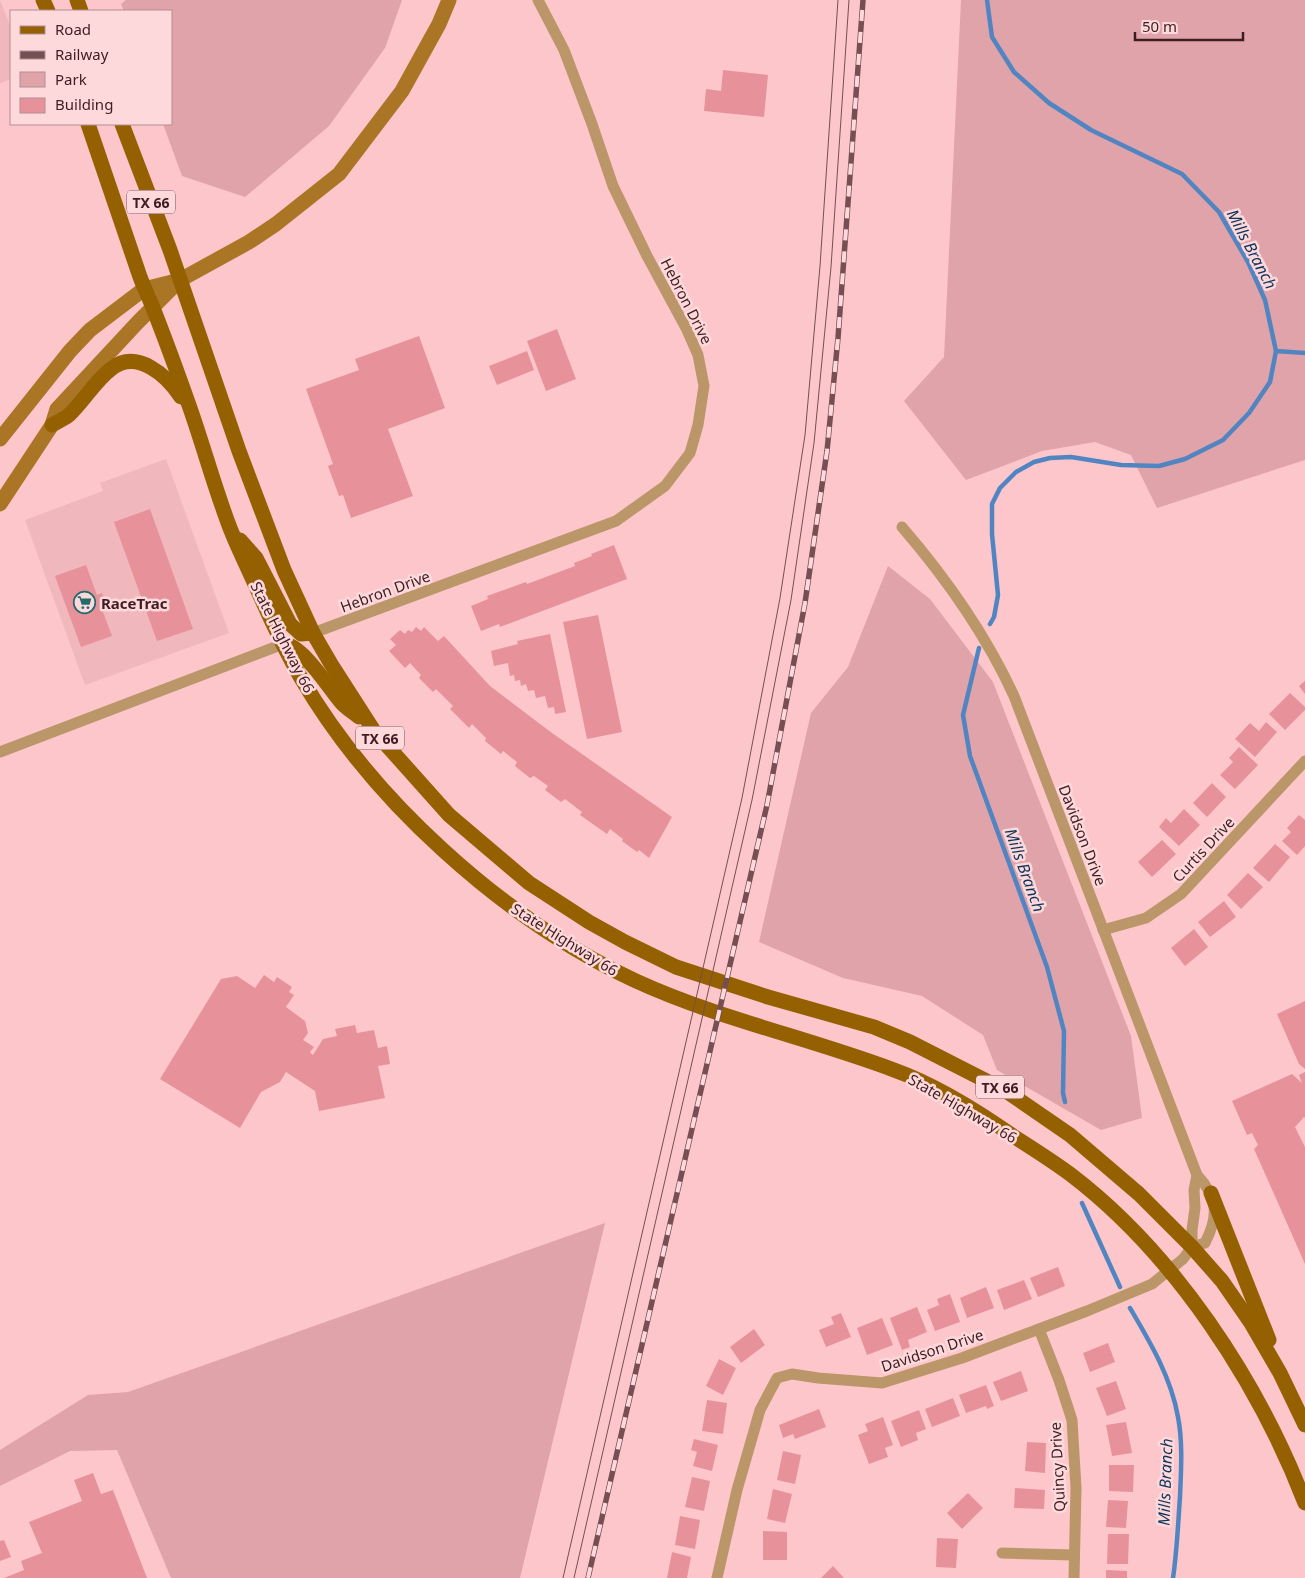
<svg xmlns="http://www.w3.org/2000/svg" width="1305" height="1578" viewBox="0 0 1305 1578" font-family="'Noto Sans',sans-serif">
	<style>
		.built { fill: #f0b7bc }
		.green { fill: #e0a3a9 }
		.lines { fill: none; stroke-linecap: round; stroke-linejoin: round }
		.stream { stroke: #5185c1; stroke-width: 4.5 }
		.building { fill: #e7929b }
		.street { stroke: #ba9668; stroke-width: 11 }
		.secondary { stroke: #aa7525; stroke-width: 15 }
		.primary { stroke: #946000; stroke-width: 15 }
		.tram { stroke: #764f53; stroke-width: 1 }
		.rail-casing { stroke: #764f53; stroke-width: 5.5 }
		.rail { stroke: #fed9dc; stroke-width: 4; stroke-dasharray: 11; stroke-linecap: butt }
		.labels { text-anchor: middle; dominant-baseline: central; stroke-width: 5; stroke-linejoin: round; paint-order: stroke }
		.shield { fill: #fed9dc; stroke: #785559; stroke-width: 1 }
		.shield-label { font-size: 14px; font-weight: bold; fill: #3e1d21 }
		.street-label { font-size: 15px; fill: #3e1d21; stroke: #fed9dc }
		.poi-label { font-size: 15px; font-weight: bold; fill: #3e1d21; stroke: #fed9dc; text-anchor: start }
		.water-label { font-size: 16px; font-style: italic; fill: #0e345b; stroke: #fed9dc }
	</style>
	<rect width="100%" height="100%" fill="#fcc6cb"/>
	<g class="built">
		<path d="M0,0L11,28V79L0,83Z"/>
		<path d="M166,459L229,633L85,685L25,520L103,491L100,483Z"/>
	</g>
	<g class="green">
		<path d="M126,0H402L385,48L329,126L245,197L182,176L163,124H171V11H124L121,4Z"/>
		<path d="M961,0H1305V460L1157,508L1131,455L1095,442L1042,451L966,480L904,401L944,357Z"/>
		<path d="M888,566L930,599L993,682L1131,1036L1142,1118L1101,1130L997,1070L983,1035L922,996L843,978L759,942L811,713L848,667Z"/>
		<path d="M605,1223L520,1578H171L117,1450L70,1451L0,1486V1450L88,1395L128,1392Z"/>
	</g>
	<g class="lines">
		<g class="stream">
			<path d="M987,0L992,37L1014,72L1049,103L1091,130L1182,174L1219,212L1248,262L1265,300L1276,351L1270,382L1249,413L1223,440L1185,459L1159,466L1121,465L1071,457L1050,458L1034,462L1016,472L1000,488L992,504V534L998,595L994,617L990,624"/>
			<path d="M1276,351L1305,353"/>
			<path d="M979,648L963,715L970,756L1047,967L1064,1031L1063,1093L1065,1102"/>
			<path d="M1082,1203L1120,1287"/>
			<path d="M1130,1308C1150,1342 1171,1377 1178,1417C1183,1443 1181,1471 1180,1497C1178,1524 1177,1551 1173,1578"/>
		</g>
	</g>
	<g class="building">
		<path d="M723,70L768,75L764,117L704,111L706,89L721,91Z"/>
		<path d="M557,329L576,379L546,391L527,341Z"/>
		<path d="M419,336L445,408L388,429L413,496L351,518L343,495L339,496L328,466L333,464L306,389L359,370L355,359Z"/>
		<path d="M527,351L534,370L497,385L489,366Z"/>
		<path d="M150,509L193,629L157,641L114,522Z"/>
		<path d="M614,545L627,579L500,627L499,624L481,631L471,606L488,599L487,596L526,582L527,584L575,566L574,563L592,556L591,554Z"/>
		<path d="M86,565L97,595L102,593L109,610L103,612L112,636L81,647L55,576Z"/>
		<path d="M598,615L622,732L587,739L563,622Z"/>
		<path d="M416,627L421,631L424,627L438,641L444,636L490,686L552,733L672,817L649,858L639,850L637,852L622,841L623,839L610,829L607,834L580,815L582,812L565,799L561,802L545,790L548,786L534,776L530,778L515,766L517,762L503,751L501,754L485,741L486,738L472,724L469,728L450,709L453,706L436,689L433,692L419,678L421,675L410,663L405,668L389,651L396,645L390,639L400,630L405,634L408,630L412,632Z"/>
		<path d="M550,634L566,712L555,714L554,707L548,708L545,696L536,698L534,690L528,691L526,684L521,686L520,680L515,681L514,675L510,676L508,663L494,666L491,651L518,644L517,641Z"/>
		<path d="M1305,681V694L1299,686Z"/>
		<path d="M1290,693L1305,707V710L1285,730L1269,714Z"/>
		<path d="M1266,722L1277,732L1255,757L1235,739L1250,723L1259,731Z"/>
		<path d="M1239,747L1258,765L1235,789L1220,775L1233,762L1229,758Z"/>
		<path d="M1212,783L1226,797L1207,817L1193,803Z"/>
		<path d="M1184,809L1200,825L1179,846L1159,827L1166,818L1171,823Z"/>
		<path d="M1299,815L1305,820V846L1297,855L1282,841L1291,832L1287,828Z"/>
		<path d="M1162,840L1176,854L1152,877L1138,862Z"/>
		<path d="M1275,844L1290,857L1269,882L1253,868Z"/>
		<path d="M1248,873L1263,887L1241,909L1227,895Z"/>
		<path d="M1224,901L1236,917L1210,937L1198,922Z"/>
		<path d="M1194,929L1208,947L1185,966L1171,948Z"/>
		<path d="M264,975L274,982L277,977L292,987L289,992L294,995L286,1007L305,1021L308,1033L303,1040L314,1047L310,1052L313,1055L323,1039L337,1036L335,1029L355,1025L357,1033L374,1030L378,1048L387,1046L390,1064L378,1066L385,1098L319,1111L315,1091L286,1072L280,1082L261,1092L240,1128L160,1079L221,979L237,976L255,988Z"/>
		<path d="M1305,1001V1069L1299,1064L1277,1014Z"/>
		<path d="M1305,1072V1118L1304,1117L1295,1127L1305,1147V1264L1254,1149L1258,1145L1252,1133L1247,1135L1232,1101L1292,1074L1302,1083L1299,1075Z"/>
		<path d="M1058,1267L1065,1286L1038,1297L1030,1278Z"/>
		<path d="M1024,1280L1032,1299L1004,1310L997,1290Z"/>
		<path d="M986,1287L994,1308L967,1318L960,1298Z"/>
		<path d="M950,1294L960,1322L935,1331L927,1310L939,1305L937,1299Z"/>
		<path d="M917,1307L927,1332L908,1340L910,1347L902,1350L890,1318Z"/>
		<path d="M841,1313L851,1337L826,1347L819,1330L834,1324L831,1317Z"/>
		<path d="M882,1318L893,1345L867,1355L857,1328Z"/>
		<path d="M754,1329L765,1345L741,1363L730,1347Z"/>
		<path d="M1108,1343L1115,1362L1090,1372L1083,1353Z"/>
		<path d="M719,1359L736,1368L723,1395L706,1386Z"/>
		<path d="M1021,1371L1028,1391L1001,1401L993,1382Z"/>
		<path d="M1116,1381L1126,1409L1107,1416L1096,1388Z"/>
		<path d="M986,1385L994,1406L987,1409L986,1406L966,1413L959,1395Z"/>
		<path d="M953,1398L960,1416L932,1427L925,1409Z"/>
		<path d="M707,1400L727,1403L723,1434L702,1431Z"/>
		<path d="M819,1409L826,1427L795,1439L793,1434L783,1438L779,1425Z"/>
		<path d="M919,1410L926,1429L916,1433L918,1440L901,1447L891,1421Z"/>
		<path d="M883,1417L893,1445L885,1448L888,1457L869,1464L858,1435L868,1431L865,1424Z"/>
		<path d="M1126,1422L1132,1453L1112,1456L1106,1425Z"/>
		<path d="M694,1439L718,1445L712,1471L693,1466L697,1452L691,1450Z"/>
		<path d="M1027,1442L1046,1443L1045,1473L1025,1471Z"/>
		<path d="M783,1451L801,1455L795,1484L777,1480Z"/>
		<path d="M1109,1465H1134L1133,1492L1109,1491Z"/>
		<path d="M93,1473L101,1494L113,1490L147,1578H4L24,1570L21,1561L42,1553L29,1522L82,1501L74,1480Z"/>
		<path d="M692,1477L710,1481L704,1511L685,1507Z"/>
		<path d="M1015,1488L1045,1490L1044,1509L1014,1508Z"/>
		<path d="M773,1489L792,1494L785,1523L767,1519Z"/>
		<path d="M968,1493L983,1508L962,1529L947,1513Z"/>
		<path d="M1108,1500L1128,1501L1126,1528L1106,1527Z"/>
		<path d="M680,1516L700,1520L695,1549L675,1545Z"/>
		<path d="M763,1531L787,1532V1560H763Z"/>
		<path d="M1108,1534H1129L1128,1564H1107Z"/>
		<path d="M937,1538L958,1539L956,1568L936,1567Z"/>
		<path d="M4,1540L11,1557L0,1561V1541Z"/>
		<path d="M672,1552L691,1557L687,1578H667Z"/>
		<path d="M833,1566L844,1578H821Z"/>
		<path d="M1106,1570L1127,1571V1578H1106Z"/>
	</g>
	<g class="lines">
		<g class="street">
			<path d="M902,527C946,578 986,635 1014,696L1197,1175C1218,1197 1219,1216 1205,1243L1192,1247"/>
			<path d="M313,633L616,521L665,486L690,453L698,425L704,386L698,355L687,330L647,256L613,186L592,124L564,50L538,0"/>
			<path d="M0,752L283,644"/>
			<path d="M1103,930L1146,918L1181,894L1305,761"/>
			<path d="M1039,1329L1059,1380L1072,1420L1076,1488L1074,1578"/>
			<path d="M1002,1553L1074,1555"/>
			<path d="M717,1578L737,1490L760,1410L777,1378L792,1374L818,1378L882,1383L962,1358L1087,1311L1152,1284L1183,1259L1192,1247V1230L1195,1208L1194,1190L1197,1175"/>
		</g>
		<g class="secondary">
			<path d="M0,439L70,351L90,330L144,289L180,280"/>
			<path d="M0,504L52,425L57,409L138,322L180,280L249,242L276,224L339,174L402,91L439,24L449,0"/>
		</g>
		<g class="primary">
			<path d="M43,0L48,11"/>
			<path d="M77,0L81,11"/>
			<path d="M88,124C105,173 121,222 138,271C142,284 148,295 153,308C166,341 178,374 190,408C204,448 215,489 230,528C237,546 246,564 254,582C268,614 283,647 301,678C338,741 389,801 443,850C500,902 566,949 636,981C719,1019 809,1038 894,1070C936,1085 976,1110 1013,1136C1032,1148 1051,1160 1070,1174C1174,1253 1258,1381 1305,1503"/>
			<path d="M122,124L170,250L239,451L284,570L313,633L331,664L374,731L449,815L529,883L589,922L625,942L676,967L768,997L874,1027L910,1042L1006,1091L1070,1135L1139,1194L1192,1247L1222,1281L1251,1323L1280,1373L1305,1425"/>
			<path d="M52,425C57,422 64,419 69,415C84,401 95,381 111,369C137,348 167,376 181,397"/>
			<path d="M240,540L256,558L290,624L301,634L313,633"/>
			<path d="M283,644C301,643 329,688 341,702C346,708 353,712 359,717"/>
			<path d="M1211,1193L1269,1340"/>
		</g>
		<g class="tram">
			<path d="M563,1578L742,798L780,598L805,435L820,266L838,0"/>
			<path d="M574,1578L752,800L791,600L814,443L831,267L849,0"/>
		</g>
		<defs>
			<path id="rail" d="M588,1578L767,805L805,603L827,451L838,338L863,0"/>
		</defs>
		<use href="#rail" class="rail-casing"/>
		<use href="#rail" class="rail"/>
	</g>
	<defs>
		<symbol id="supermarket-ring" viewBox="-11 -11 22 22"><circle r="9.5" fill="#fed9dc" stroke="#216c6b" stroke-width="1.5"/><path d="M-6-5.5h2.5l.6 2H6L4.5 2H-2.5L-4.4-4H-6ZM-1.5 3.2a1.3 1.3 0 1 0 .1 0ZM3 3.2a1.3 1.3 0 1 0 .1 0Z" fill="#216c6b"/></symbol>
	</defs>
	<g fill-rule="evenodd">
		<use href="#supermarket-ring" x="72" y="590" width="25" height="25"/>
	</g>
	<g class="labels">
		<g class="shield">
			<rect x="127" y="190.5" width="48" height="23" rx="4"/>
			<rect x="356" y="726.5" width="48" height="23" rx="4"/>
			<rect x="976" y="1075.5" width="48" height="23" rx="4"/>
		</g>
		<g class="shield-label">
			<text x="151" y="202">TX 66</text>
			<text x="380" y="738">TX 66</text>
			<text x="1000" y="1087">TX 66</text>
		</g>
		<g class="street-label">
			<text transform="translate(687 301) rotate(63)">Hebron Drive</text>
			<text transform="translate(385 591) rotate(-20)">Hebron Drive</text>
			<text transform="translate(283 637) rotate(63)">State Highway 66</text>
			<text transform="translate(1083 835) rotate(69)">Davidson Drive</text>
			<text transform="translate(1203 849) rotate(-47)">Curtis Drive</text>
			<text transform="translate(565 939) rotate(32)">State Highway 66</text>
			<text transform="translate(963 1108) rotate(30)">State Highway 66</text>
			<text transform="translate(932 1350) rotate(-18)">Davidson Drive</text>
			<text transform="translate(1057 1467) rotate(-93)">Quincy Drive</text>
		</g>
		<g class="poi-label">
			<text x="101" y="603">RaceTrac</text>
		</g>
		<g class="water-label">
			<text transform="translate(1252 249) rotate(62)">Mills Branch</text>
			<text transform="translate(1025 870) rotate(70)">Mills Branch</text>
			<text transform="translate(1165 1482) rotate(-88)">Mills Branch</text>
		</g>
	</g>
	<rect x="10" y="10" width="162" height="115" fill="#fed9dc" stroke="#b18e91"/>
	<rect x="20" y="26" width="25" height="8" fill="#946000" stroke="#b18e91"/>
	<text x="55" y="35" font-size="15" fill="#3e1d21">Road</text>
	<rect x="20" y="51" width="25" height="8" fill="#764f53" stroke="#b18e91"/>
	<text x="55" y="60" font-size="15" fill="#3e1d21">Railway</text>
	<rect x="20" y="72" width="25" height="15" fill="#e0a3a9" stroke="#b18e91"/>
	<text x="55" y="85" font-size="15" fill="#3e1d21">Park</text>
	<rect x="20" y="98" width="25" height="15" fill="#e7929b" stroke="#b18e91"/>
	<text x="55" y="110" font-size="15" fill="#3e1d21">Building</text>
	<path d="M1135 32v8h108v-8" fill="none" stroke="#3e1d21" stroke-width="2.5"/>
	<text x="1142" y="32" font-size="15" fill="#3e1d21" stroke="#fed9dc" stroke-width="4" paint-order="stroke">50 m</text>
</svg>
